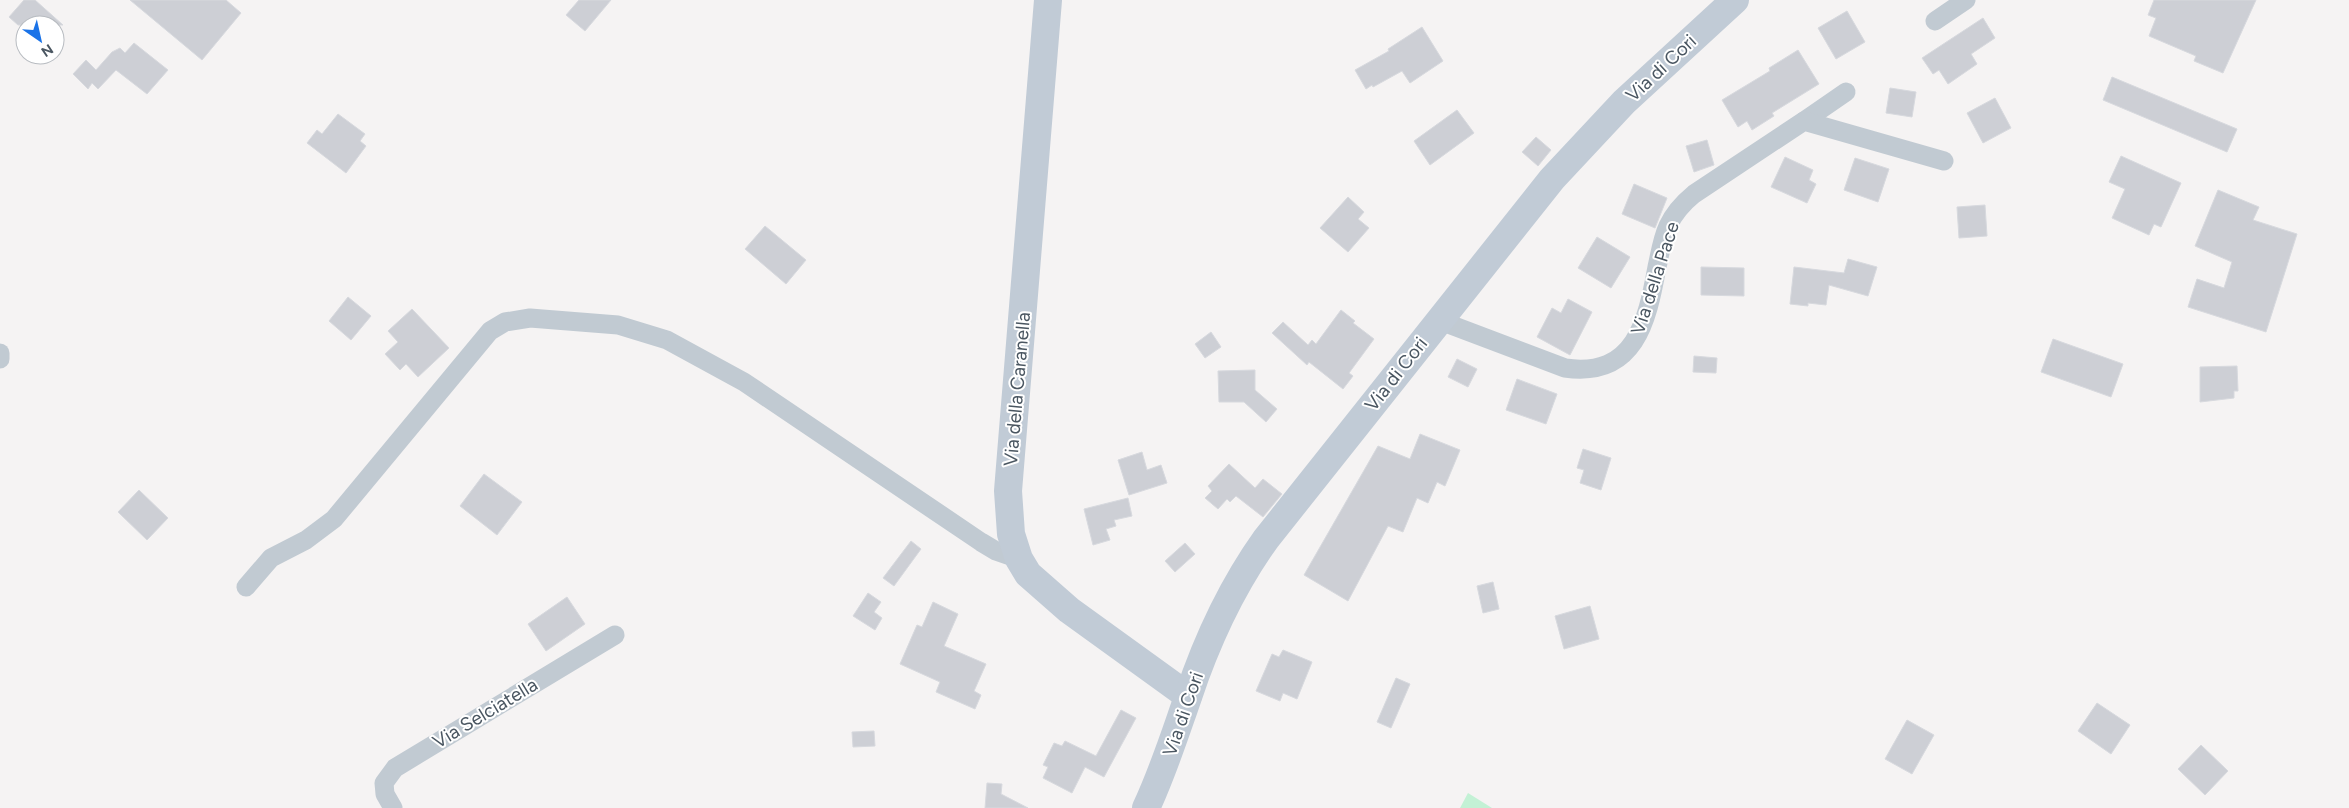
<svg xmlns="http://www.w3.org/2000/svg" width="2349" height="808" viewBox="0 0 2349 808" font-family="Figtree,sans-serif">
	<style>
		.green { fill: #c3f1d5 }
		.building { fill: #cdcfd5; stroke: #d7d9de }
		.lines { fill: none; stroke-linecap: round; stroke-linejoin: round }
		.minor { stroke: #c1cad2; stroke-width: 19 }
		.secondary { stroke: #c1cbd6; stroke-width: 28 }
		.labels { text-anchor: middle; dominant-baseline: central; stroke-width: 4; stroke-linejoin: round; paint-order: stroke }
		.street-label { font-size: 19px; fill: #4a5661; stroke: #fff }
	</style>
	<rect width="100%" height="100%" fill="#f5f3f3"/>
	<path class="green" d="M1468,793L1492,808H1460Z"/>
	<g class="building">
		<path d="M24,0H35L63,25H18L9,17Z"/>
		<path d="M130,0H226L241,13L202,60Z"/>
		<path d="M579,0H611L585,31L566,15Z"/>
		<path d="M2154,0H2256L2223,73L2194,61L2196,56L2149,36L2156,18L2148,15Z"/>
		<path d="M1847,11L1865,42L1836,59L1818,28Z"/>
		<path d="M1983,18L1995,38L1971,54L1977,64L1948,84L1939,70L1933,74L1922,58Z"/>
		<path d="M1422,27L1443,61L1410,83L1402,71L1373,87L1372,85L1366,89L1355,70L1389,51L1388,49Z"/>
		<path d="M134,43L168,70L147,94L116,70L98,89L92,83L88,89L73,74L86,60L96,70L112,52L120,48L125,53Z"/>
		<path d="M1798,50L1819,84L1772,113L1774,116L1752,130L1747,121L1738,127L1722,100L1770,71L1769,68Z"/>
		<path d="M2112,77L2237,129L2227,152L2103,100Z"/>
		<path d="M1890,88L1916,92L1912,117L1886,113Z"/>
		<path d="M1995,98L2011,128L1983,143L1967,113Z"/>
		<path d="M1457,110L1474,133L1430,165L1414,141Z"/>
		<path d="M338,114L365,134L360,141L366,146L346,173L307,143L317,130L322,134Z"/>
		<path d="M1536,137L1551,150L1538,166L1522,152Z"/>
		<path d="M1707,140L1714,165L1694,172L1686,146Z"/>
		<path d="M2121,156L2181,183L2161,227L2154,224L2149,235L2112,218L2125,189L2109,182Z"/>
		<path d="M1785,157L1813,170L1809,180L1816,184L1807,203L1771,187Z"/>
		<path d="M1855,158L1889,169L1878,202L1844,190Z"/>
		<path d="M1634,184L1667,198L1655,228L1622,214Z"/>
		<path d="M2218,190L2259,207L2253,220L2297,234L2266,332L2188,307L2197,279L2224,288L2232,262L2195,246Z"/>
		<path d="M1348,197L1364,212L1358,219L1369,228L1348,252L1320,228Z"/>
		<path d="M1985,205L1987,236L1959,238L1957,207Z"/>
		<path d="M765,226L806,260L786,284L745,249Z"/>
		<path d="M1597,237L1630,257L1611,288L1578,268Z"/>
		<path d="M1848,259L1877,267L1868,296L1829,285L1826,305L1808,303V306L1790,304L1794,267L1844,273Z"/>
		<path d="M1701,267L1744,268V296L1701,295Z"/>
		<path d="M348,297L371,316L351,340L329,321Z"/>
		<path d="M1568,299L1592,312L1570,355L1537,337L1552,308L1561,313Z"/>
		<path d="M412,309L449,348L418,377L406,364L400,370L385,354L398,342L388,331Z"/>
		<path d="M1341,310L1355,321L1353,323L1374,339L1349,373L1353,376L1343,389L1309,362L1307,365L1272,333L1283,322L1308,345L1312,340L1316,344Z"/>
		<path d="M1211,332L1221,347L1205,358L1195,344Z"/>
		<path d="M2053,339L2123,364L2111,397L2041,372Z"/>
		<path d="M1694,356L1717,358L1716,373L1693,372Z"/>
		<path d="M1457,359L1477,369L1468,387L1448,377Z"/>
		<path d="M2237,366L2238,391H2234V398L2200,402V367Z"/>
		<path d="M1255,370V390L1277,409L1266,422L1244,402H1219L1218,371Z"/>
		<path d="M1517,379L1557,394L1546,424L1506,410Z"/>
		<path d="M1420,434L1460,450L1445,486L1437,482L1428,503L1417,498L1403,532L1388,526L1348,601L1304,575L1378,446L1410,459Z"/>
		<path d="M1583,449L1611,458L1601,490L1580,483L1584,470L1577,468Z"/>
		<path d="M1142,452L1147,470L1161,465L1167,483L1129,495L1118,460Z"/>
		<path d="M1229,464L1255,488L1263,479L1282,494L1263,517L1236,496L1230,502L1227,499L1218,509L1205,498L1212,491L1208,486Z"/>
		<path d="M484,474L522,502L497,535L460,506Z"/>
		<path d="M139,490L168,518L147,540L118,512Z"/>
		<path d="M1128,498L1132,516L1114,520L1116,526L1106,529L1110,540L1093,545L1084,509Z"/>
		<path d="M911,541L921,549L894,586L883,578Z"/>
		<path d="M1185,543L1195,554L1175,572L1165,561Z"/>
		<path d="M1493,582L1499,609L1483,613L1477,586Z"/>
		<path d="M868,593L881,602L874,612L882,618L875,630L853,616Z"/>
		<path d="M567,597L585,624L546,651L528,624Z"/>
		<path d="M933,602L958,614L944,646L986,664L974,691L981,695L975,709L936,692L940,682L900,664L917,625L922,627Z"/>
		<path d="M1590,606L1599,639L1564,649L1555,616Z"/>
		<path d="M1283,650L1312,662L1297,699L1283,693L1280,701L1256,691L1272,654L1279,657Z"/>
		<path d="M1396,678L1410,684L1391,728L1377,722Z"/>
		<path d="M2097,703L2130,725L2111,754L2078,731Z"/>
		<path d="M1121,710L1136,718L1104,777L1085,767L1072,793L1043,778L1048,767L1043,765L1054,743L1062,746L1065,741L1096,756Z"/>
		<path d="M1907,720L1934,735L1912,774L1885,759Z"/>
		<path d="M874,731L875,746L853,747L852,732Z"/>
		<path d="M2201,745L2228,771L2205,795L2178,769Z"/>
		<path d="M987,783L1002,784L1001,794L1028,808H985Z"/>
	</g>
	<g class="lines">
		<g class="minor">
			<path d="M1935,21L1966,0"/>
			<path d="M1804,121L1846,92"/>
			<path d="M1438,320L1565,368C1635,378 1647,322 1657,267C1660,254 1662,239 1668,226C1674,213 1683,203 1694,194L1804,121L1944,161"/>
			<path d="M0,353V359"/>
			<path d="M246,587L271,558L306,540L334,519L490,331L505,322L530,318L618,325L667,340L744,382L981,542L996,551L1019,559"/>
			<path d="M393,808L385,794L384,783L395,768L615,635"/>
		</g>
		<g class="secondary">
			<path d="M1048,0L1008,491L1011,534L1019,559L1028,574L1069,610L1188,696"/>
			<path d="M1146,808C1163,772 1175,734 1188,697C1207,640 1231,588 1266,539L1552,179L1624,102L1735,0"/>
		</g>
	</g>
	<g class="labels">
		<g class="street-label">
			<text transform="translate(1661 68) rotate(-43)">Via di Cori</text>
			<text transform="translate(1655 278) rotate(-72)">Via della Pace</text>
			<text transform="translate(1396 374) rotate(-52)">Via di Cori</text>
			<text transform="translate(1017 389) rotate(-85)">Via della Caranella</text>
			<text transform="translate(485 713) rotate(-31)">Via Selciatella</text>
			<text transform="translate(1183 714) rotate(-71)">Via di Cori</text>
		</g>
	</g>
	<g transform="translate(40 40) rotate(146)"><circle r="24" fill="#ffffff" stroke="#b7bbc0"/>
	<path d="M0-4L9 19L0 12L-9 19Z" fill="#1a73e8"/>
	<text y="-8" font-size="14" font-weight="bold" text-anchor="middle" fill="#4a5661">N</text>
	</g>
</svg>
